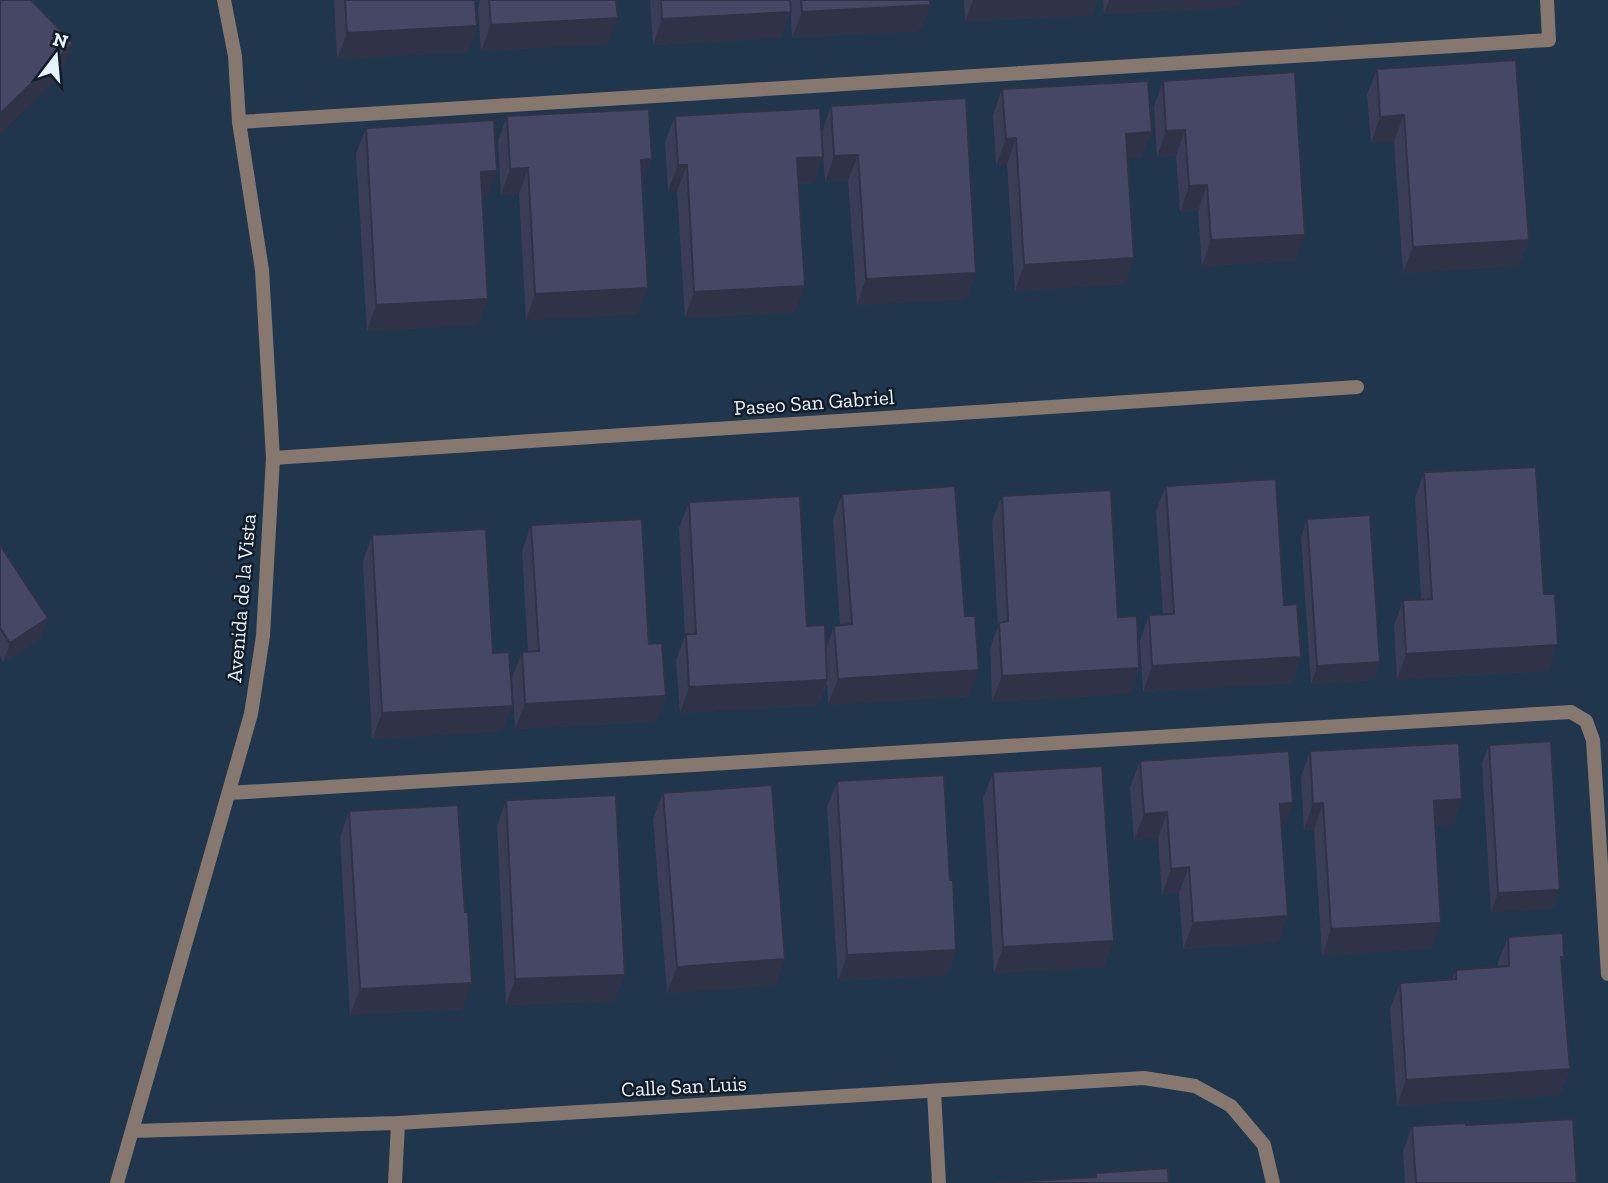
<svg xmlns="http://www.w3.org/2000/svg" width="1608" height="1183" viewBox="0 0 1608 1183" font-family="'Zilla Slab',serif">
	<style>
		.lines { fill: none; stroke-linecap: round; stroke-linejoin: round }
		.service { stroke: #86776f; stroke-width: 14 }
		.minor { stroke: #86776f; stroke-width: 14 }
		.tertiary { stroke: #86776f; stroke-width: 14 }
		.wall { fill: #3b3d57 }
		.shaded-wall { fill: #303247 }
		.building { fill: #454765; stroke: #303247; stroke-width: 2 }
		.labels { text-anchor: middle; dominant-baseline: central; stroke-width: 5; stroke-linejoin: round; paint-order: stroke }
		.street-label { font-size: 21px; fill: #e7f2fe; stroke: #121c27 }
	</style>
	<rect width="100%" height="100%" fill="#1f364c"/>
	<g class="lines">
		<g class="service">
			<path d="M239,122L1549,40L1547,0"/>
			<path d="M229,793L1571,712L1586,721L1593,740L1608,974"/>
			<path d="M934,1092L939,1183"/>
			<path d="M395,1183L398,1123"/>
		</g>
		<g class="minor">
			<path d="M273,458L1357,387"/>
			<path d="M133,1131L398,1123L1144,1078L1195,1086L1231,1106L1264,1145L1273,1183"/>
		</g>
		<path class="tertiary" d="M117,1183L251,714L263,636L273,458L262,270L239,122L235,56L224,0"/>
	</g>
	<g class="wall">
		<path d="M334,0H475L477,26L468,52L337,59Z"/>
		<path d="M480,0H616L608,44L481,51L478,7Z"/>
		<path d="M650,0H790L781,38L653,45Z"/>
		<path d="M790,0H930V5L920,31L792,38Z"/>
		<path d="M964,0H1098L1092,15L965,22Z"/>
		<path d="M1103,0H1241L1238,7L1104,14Z"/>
		<path d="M1377,69L1529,240L1519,266L1403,273L1394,141L1371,143L1367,95Z"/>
		<path d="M1163,81L1296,261L1202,266L1198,211L1180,212L1176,156L1157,157L1154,107Z"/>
		<path d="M1002,89L1142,158L1127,159L1134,258L1125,284L1015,291L1007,164L996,165L993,115Z"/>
		<path d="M831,106L967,299L857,305L848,180L825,182L823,154L814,183L799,184L795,312L685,318L677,191H668L665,142L675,116L822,132Z"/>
		<path d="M507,116L652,159L642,185L638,314L526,320L519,194L501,195L498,141Z"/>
		<path d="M366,128L488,197H482L479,325L367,331L356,154Z"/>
		<path d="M1424,472L1544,594L1549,671L1397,680L1394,626L1403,600L1421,599L1415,498Z"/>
		<path d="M1166,486L1284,605L1301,657L1291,683L1143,692L1140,641L1149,615L1163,614L1156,511Z"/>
		<path d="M842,494L969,696L828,705L827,682L818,706L680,713L676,660L685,636L679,528L689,502L807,626L826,649L834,626L840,625L833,520Z"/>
		<path d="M1002,496L1118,617L1139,668L1130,694L992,702L990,648L998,627L992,521Z"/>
		<path d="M1307,519L1380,662L1374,680L1311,684L1301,537Z"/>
		<path d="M531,525L649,644L666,696L656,722L515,729L512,678L522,652H528L522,551Z"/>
		<path d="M372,535L493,653L503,731L372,739L363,561Z"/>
		<path d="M0,545L41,637L3,662L0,656Z"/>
		<path d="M1489,745L1554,909L1491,912L1482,763Z"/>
		<path d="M1310,751L1453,825L1436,826L1432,949L1322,955L1314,829L1304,830L1301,777Z"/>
		<path d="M1140,761L1293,803L1283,829H1282L1279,942L1183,949L1179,893L1162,895L1158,838L1134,840L1130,787Z"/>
		<path d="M993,772L1105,967L994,973L983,798Z"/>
		<path d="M837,781L950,880L956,950L947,975L838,981L827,807Z"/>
		<path d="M663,793L776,985L667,993L653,819Z"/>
		<path d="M506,800L615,1001L506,1005L497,826Z"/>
		<path d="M349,811L465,912L463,1009L350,1015L340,837Z"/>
		<path d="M1508,937L1562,964L1570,1069L1560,1095L1397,1106L1390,1009L1400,983L1452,979L1456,970L1498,966V962Z"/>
		<path d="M1466,1125L1577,1183H1405L1403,1152L1412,1126Z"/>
	</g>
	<g class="shaded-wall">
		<path d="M973,0H1098L1092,15L965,22Z"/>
		<path d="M1109,0H1241L1238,7L1104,14Z"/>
		<path d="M930,5L920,31L792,38L802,12Z"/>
		<path d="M791,12L781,38L653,45L662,19Z"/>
		<path d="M618,18L608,44L481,51L491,25Z"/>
		<path d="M477,26L468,52L337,59L347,33Z"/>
		<path d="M73,43L62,74L0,135V114Z"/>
		<path d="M1404,115L1394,141L1371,143L1380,117Z"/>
		<path d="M1185,130L1176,156L1157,157L1166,131Z"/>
		<path d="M1152,132L1142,158L1116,160L1126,134Z"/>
		<path d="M1016,138L1007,164L996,165L1006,139Z"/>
		<path d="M858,155L848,180L825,182L834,156Z"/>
		<path d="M823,157L814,183L788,184L797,158Z"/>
		<path d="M652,159L642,185L641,160Z"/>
		<path d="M678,165H687L677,191H668Z"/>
		<path d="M528,168L519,194L501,195L510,169Z"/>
		<path d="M497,171L488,197L471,198L481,172Z"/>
		<path d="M1207,185L1198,211L1180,212L1189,186Z"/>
		<path d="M1305,235L1296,261L1202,266L1211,240Z"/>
		<path d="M1529,240L1519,266L1403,273L1413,247Z"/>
		<path d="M1134,258L1125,284L1015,291L1024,265Z"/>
		<path d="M976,273L967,299L857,305L866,279Z"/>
		<path d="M805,286L795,312L685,318L694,292Z"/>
		<path d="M648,288L638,314L526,320L535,294Z"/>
		<path d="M488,299L479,325L367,331L376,305Z"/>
		<path d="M48,618L41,637L3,662L10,643Z"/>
		<path d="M1558,645L1549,671L1397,680L1406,654Z"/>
		<path d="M1301,657L1291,683L1143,692L1152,666Z"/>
		<path d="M1380,662L1374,680L1311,684L1317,666Z"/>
		<path d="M1139,668L1130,694L992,702L1002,676Z"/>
		<path d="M979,670L969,696L828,705L838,679Z"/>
		<path d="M827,680L818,706L680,713L689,687Z"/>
		<path d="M666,696L656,722L515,729L525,704Z"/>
		<path d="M513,706L503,731L372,739L382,713Z"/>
		<path d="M1462,799L1453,825L1425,827L1434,801Z"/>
		<path d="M1293,803L1283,829L1270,830L1280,804Z"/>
		<path d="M1323,803L1314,829L1304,830L1313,804Z"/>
		<path d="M1167,812L1158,838L1134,840L1144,814Z"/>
		<path d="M1189,867L1179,893L1162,895L1171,869Z"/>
		<path d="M1560,890L1554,909L1491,912L1498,893Z"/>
		<path d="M1288,916L1279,942L1183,949L1193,923Z"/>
		<path d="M1441,923L1432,949L1322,955L1331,929Z"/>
		<path d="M1114,941L1105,967L994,973L1003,947Z"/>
		<path d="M956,950L947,975L838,981L847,955Z"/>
		<path d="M785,959L776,985L667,993L677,967Z"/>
		<path d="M625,975L615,1001L506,1005L515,979Z"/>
		<path d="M472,983L463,1009L350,1015L360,989Z"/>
		<path d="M1570,1069L1560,1095L1397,1106L1406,1080Z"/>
	</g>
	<g class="building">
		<path d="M0,0H31L73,43L0,114Z"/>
		<path d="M345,0H475L477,26L347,33Z"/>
		<path d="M489,0H616L618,18L491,25Z"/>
		<path d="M661,0H790L791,12L662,19Z"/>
		<path d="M801,0H930V5L802,12Z"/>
		<path d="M1516,60L1529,240L1413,247L1404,115L1380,117L1377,69Z"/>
		<path d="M1295,72L1305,235L1211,240L1207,185L1189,186L1185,130L1166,131L1163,81Z"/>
		<path d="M1148,81L1152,132L1126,134L1134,258L1024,265L1016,138L1006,139L1002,89Z"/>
		<path d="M966,98L976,273L866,279L858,155L834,156L831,106Z"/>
		<path d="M820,108L823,157L797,158L805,286L694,292L687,165H678L675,116Z"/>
		<path d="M649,109L652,159L641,160L648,288L535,294L528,168L510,169L507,116Z"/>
		<path d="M494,120L497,171L481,172L488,299L376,305L366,128Z"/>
		<path d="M1536,467L1544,594H1555L1558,645L1406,654L1403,600L1432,599L1424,472Z"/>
		<path d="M1276,479L1284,605L1297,604L1301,657L1152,666L1149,615L1174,614L1166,486Z"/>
		<path d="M955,486L965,616H975L979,670L838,679L834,626L852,624L842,494Z"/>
		<path d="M1111,490L1118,617L1137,616L1139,668L1002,676L999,623L1008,621L1002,496Z"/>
		<path d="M800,496L807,626L825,625L827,680L689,687L686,634H696L689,502Z"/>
		<path d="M1370,515L1380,662L1317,666L1307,519Z"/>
		<path d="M642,519L649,644L662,643L666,696L525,704L522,652L539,651L531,525Z"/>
		<path d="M486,529L493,653L509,652L513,706L382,713L372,535Z"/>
		<path d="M0,545L48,618L10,643L0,628Z"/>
		<path d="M1551,741L1560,890L1498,893L1489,745Z"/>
		<path d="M1459,743L1462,799L1434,801L1441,923L1331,929L1323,803L1313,804L1310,751Z"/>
		<path d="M1289,751L1293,803L1280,804L1288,916L1193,923L1189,867L1171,869L1167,812L1144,814L1140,761Z"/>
		<path d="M1102,766L1114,941L1003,947L993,772Z"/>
		<path d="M944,775L950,880H953L956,950L847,955L837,781Z"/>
		<path d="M772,785L785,959L677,967L663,793Z"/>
		<path d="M616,795L625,975L515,979L506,800Z"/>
		<path d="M458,805L465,912H468L472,983L360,989L349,811Z"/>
		<path d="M1563,933L1564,957H1561L1570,1069L1406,1080L1400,983L1456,979V970L1509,966L1508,937Z"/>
		<path d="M1573,1119L1577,1183H1416L1412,1126L1466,1123V1125Z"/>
		<path d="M1168,1168L1169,1183H994L1096,1177V1173Z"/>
	</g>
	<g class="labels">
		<g class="street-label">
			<text transform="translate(814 402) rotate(-4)">Paseo San Gabriel</text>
			<text transform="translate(241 598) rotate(-85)">Avenida de la Vista</text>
			<text transform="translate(684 1086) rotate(-3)">Calle San Luis</text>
		</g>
	</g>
	<g transform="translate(56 56) rotate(16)" stroke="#121c27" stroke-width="5" paint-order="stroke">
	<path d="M0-5L12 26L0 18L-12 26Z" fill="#e7f2fe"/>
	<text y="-10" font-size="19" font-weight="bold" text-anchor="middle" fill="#e7f2fe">N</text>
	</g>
</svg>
